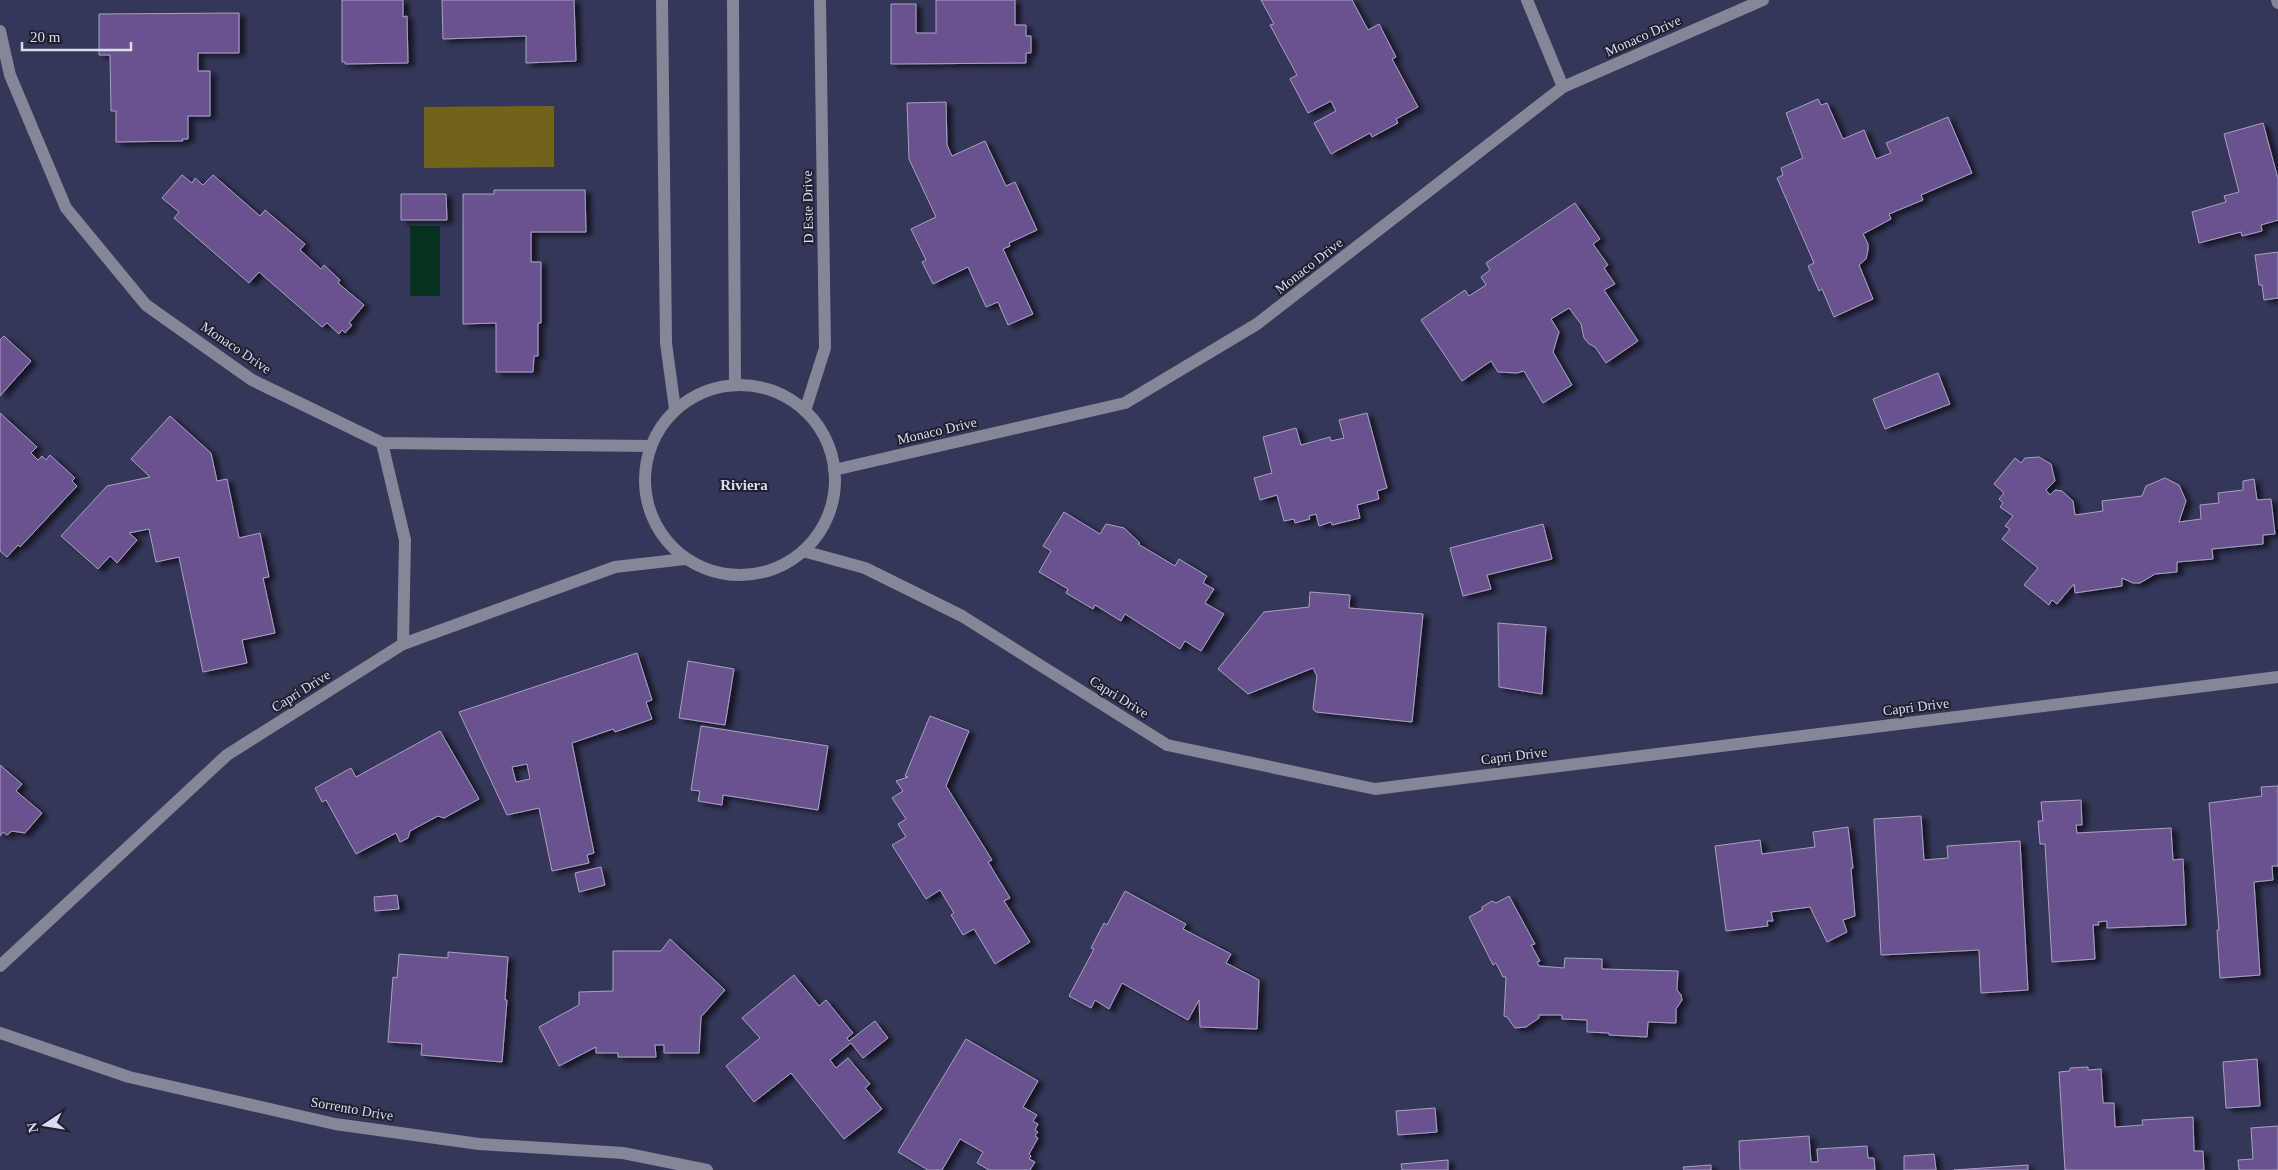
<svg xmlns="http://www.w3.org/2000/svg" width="2278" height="1170" viewBox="0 0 2278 1170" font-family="'Times New Roman',serif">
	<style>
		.green { fill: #71641a }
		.water { fill: #06311e }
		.building { fill: #68528f; stroke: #ab9fc5; fill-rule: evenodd; filter: url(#shadow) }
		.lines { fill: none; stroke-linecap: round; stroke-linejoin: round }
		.minor { stroke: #848797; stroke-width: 12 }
		.labels { text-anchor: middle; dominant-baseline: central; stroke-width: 4; stroke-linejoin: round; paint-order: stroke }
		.street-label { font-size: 14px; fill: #daddf2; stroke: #1f202f }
		.neighbourhood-label { font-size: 15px; font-weight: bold; fill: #daddf2; stroke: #1f202f }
	</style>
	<defs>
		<filter id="shadow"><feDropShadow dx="5.5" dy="3" stdDeviation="2.5" flood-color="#0009"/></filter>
	</defs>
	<rect width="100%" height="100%" fill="#343758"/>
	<path class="green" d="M554,106V167L424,168V107Z"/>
	<rect class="water" x="410" y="226" width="30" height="70"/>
	<g class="building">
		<path d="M342,0H403V17L407,16L408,63L345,64V62H342Z"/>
		<path d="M442,0H574L576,61L526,63V36L443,39Z"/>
		<path d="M936,0H1015V25H1026V36H1031V53H1026V63L891,64V4H916V33H936Z"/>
		<path d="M1261,0H1352L1368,30L1379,24L1396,57L1392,59L1418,107L1396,119L1398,123L1372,137L1370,133L1331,154L1314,123L1336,111L1331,101L1308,113L1290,79L1297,75L1270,25L1274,24Z"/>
		<path d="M239,13V53H198V71H210V116H188V139H182L183,141L116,142V111H111L110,55H99V14Z"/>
		<path d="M1818,99L1821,105L1827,103L1843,139L1864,130L1876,159L1891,153L1886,143L1948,117L1972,173L1921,195L1923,200L1889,214L1891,219L1863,234L1868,244V250L1866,259L1859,265L1873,299L1834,317L1822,289L1819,291L1808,266L1814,263L1777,178L1783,175L1781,168L1803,158L1786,113Z"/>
		<path d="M946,102L947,145L952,156L985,141L1006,186L1015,182L1037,230L1009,243L1010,246L1003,249L1033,314L1008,325L998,302L986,307L968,267L933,284L922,262L926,260L911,229L936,217L909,159L907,103Z"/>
		<path d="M2263,123L2278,179V220L2261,225L2262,231L2242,236L2241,232L2199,243L2192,212L2226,202L2224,196L2239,192L2224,134Z"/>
		<path d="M182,175L192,183L195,178L203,185L213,175L260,216L265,210L305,244L300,250L321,269L324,265L340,280L338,283L364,305L349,323L352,325L345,333L342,330L339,334L327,323L322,327L259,272L249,283L174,218L179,212L162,198Z"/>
		<path d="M494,190H585L586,232H531V262H541V323H538V356H534L533,372H496V323L463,324V194H494Z"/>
		<path d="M401,194H446L447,220H401Z"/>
		<path d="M1575,203L1600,239L1593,244L1608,265L1604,268L1615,284L1604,290L1638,341L1606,363L1595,347L1589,344L1584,338L1581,324L1569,308L1551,319L1559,332L1553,352L1572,385L1543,403L1524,371L1517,373L1498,372L1491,361L1462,381L1421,320L1465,290L1469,296L1486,285L1481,277L1490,270L1486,263Z"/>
		<path d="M2278,252V298L2264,300L2262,285H2259L2255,255Z"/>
		<path d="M4,336L31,361L0,396V340Z"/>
		<path d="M1938,373L1950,404L1885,429L1873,399Z"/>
		<path d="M0,413L37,447L31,453L38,460L42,456L46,460L50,455L75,478L72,481L77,486L20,547L18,545L7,557L0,551Z"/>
		<path d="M1367,413L1387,488L1377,491L1379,499L1357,505L1360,518L1332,525L1331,522L1319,526L1316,514L1309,516L1310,519L1295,523L1294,519L1284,521L1277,495L1260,500L1254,478L1272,473L1263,437L1296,428L1301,445L1330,437L1331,441L1344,438L1339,420Z"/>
		<path d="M170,416L211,453L217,481L227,479L239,538L260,533L269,577L263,578L275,633L242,640L247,663L203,672L179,557L156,562L149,529L129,533L137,540L117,563L110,556L98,569L61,536L107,486L150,477L131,459Z"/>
		<path d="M2039,457L2051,464L2055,481L2046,490L2050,495L2055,490L2062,491L2073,501L2075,515L2103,511L2102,501L2142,496L2146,486L2165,478L2179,485L2186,501L2179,522L2201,519L2200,505L2219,503L2218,493L2243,490V481L2254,479L2257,500L2271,499L2275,534L2263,535V544L2212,549L2213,559L2177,562V572L2155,574L2140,583H2133L2122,578V586L2075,593L2074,584L2057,604L2052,600L2049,605L2024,585L2038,568L2002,539L2010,529L2005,526L2013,516L2000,507L2003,503L1999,499L2004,493L1994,484L2015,458L2021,463L2025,458Z"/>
		<path d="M1064,512L1100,534L1106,524L1124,528L1140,543L1138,544L1175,566L1179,559L1207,576L1203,583L1214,589L1205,603L1224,614L1201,651L1185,641L1180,649L1125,614L1121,621L1095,605L1093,609L1066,593L1068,589L1039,572L1051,551L1043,546Z"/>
		<path d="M1543,524L1552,559L1487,575L1491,589L1463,596L1450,548Z"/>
		<path d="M1310,592L1350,595L1349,608L1423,614L1412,722L1316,712L1313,709L1317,676L1313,668L1248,694L1218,669L1264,612L1309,607Z"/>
		<path d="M1498,623L1546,627L1542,694L1499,687Z"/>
		<path d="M637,653L652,700L646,702L652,719L615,732L613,729L572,743L594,853L587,855L589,863L552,871L539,808L507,815L459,712ZM527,764L530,779L516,782L512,767Z"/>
		<path d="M688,661L734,669L725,725L679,718Z"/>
		<path d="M930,716L969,731L946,786L992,860L988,862L1010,898L1004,901L1030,942L995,964L974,929L963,935L951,915L954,913L940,890L926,899L892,845L906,837L898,824L906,819L892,798L903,791L896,781L908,777L905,776Z"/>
		<path d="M701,726L828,746L818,810L723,795L722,805L698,801L700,791L691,790Z"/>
		<path d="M440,731L479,799L444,818L438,816L410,831L408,838L400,842L396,833L356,854L326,800L322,802L315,788L351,768L356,777Z"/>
		<path d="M0,765L22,784L16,791L42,813L25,833L12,831L7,835L3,832L0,836Z"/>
		<path d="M2278,786V866H2272L2273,880L2254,882L2260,975L2220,978L2217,930H2219L2209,803L2262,796L2261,787Z"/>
		<path d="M2081,800L2082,825H2076L2077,833L2171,828L2173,860L2183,859L2186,925L2107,928V921L2098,922L2099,925H2093L2095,959L2052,962L2045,844H2040L2038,821H2043L2041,802Z"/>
		<path d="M1921,816L1924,860L1948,858L1947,846L2020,841L2028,990L1981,993L1979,950L1881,955L1874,819Z"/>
		<path d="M1848,827L1853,868L1851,869L1855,916L1843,920L1847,932L1827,942L1810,907L1771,912L1773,921H1767L1768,926L1726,931L1715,846L1760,840L1762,854L1815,847L1813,832Z"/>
		<path d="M601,867L605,885L579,892L575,873Z"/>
		<path d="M1125,891L1186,924L1183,929L1231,954L1226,963L1259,980L1257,1029L1200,1027L1199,1000L1188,1020L1122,983L1109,1009L1095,1000L1091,1008L1069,996L1094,949L1091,948L1104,923L1107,925Z"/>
		<path d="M397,895L399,909L375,911L374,897Z"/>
		<path d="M1509,896L1535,944L1531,945L1540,961L1537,962L1539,966L1564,968L1565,958L1602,959V969L1678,971L1677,990L1681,995L1682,1000L1676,1009V1023L1648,1022L1647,1037L1609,1035V1033L1587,1032V1020L1562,1019V1015H1539V1018L1526,1027L1515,1028L1507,1017L1504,1016L1506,977H1503L1496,963L1493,965L1469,917L1482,910V907L1492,901L1496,903Z"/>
		<path d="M670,939L725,990L701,1017L699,1053H664V1045H655L656,1057H618V1053H596V1047L559,1066L539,1027L579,1005V992L613,991V951H661Z"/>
		<path d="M448,952L508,957L505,1000H507L502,1062L421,1055L422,1044L388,1042L393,977L397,978L399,954L448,958Z"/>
		<path d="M794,975L819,1006L826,1000L853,1033L847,1038L849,1041L875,1021L888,1038L863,1058L851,1043L830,1060L836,1068L848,1058L870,1084L865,1088L882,1109L844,1139L791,1073L754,1102L726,1066L760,1038L742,1018Z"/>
		<path d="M966,1039L1038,1081L1023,1107L1037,1115L1033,1121L1038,1124L1035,1130L1038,1132L1035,1136L1038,1138L1029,1154L1031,1156L1029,1159L1035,1162L1030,1170H989L977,1163L983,1152L960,1139L942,1170H928L898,1152Z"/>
		<path d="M2257,1059L2260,1106L2226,1108L2223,1062Z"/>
		<path d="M2088,1067V1070L2101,1069L2103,1103H2114L2115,1127L2143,1125L2142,1120L2193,1117L2194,1151H2203L2204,1170H2065L2059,1072L2070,1071V1068Z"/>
		<path d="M1435,1108L1437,1132L1398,1135L1396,1111Z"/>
		<path d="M2278,1126V1170H2239L2238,1160L2253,1159L2251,1128Z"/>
		<path d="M1809,1136L1811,1162H1818L1817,1149L1867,1146L1868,1158H1874L1875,1170H1740L1739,1141Z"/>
		<path d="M1934,1154L1936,1170H1904V1156Z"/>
		<path d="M1448,1160V1170H1402L1401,1164Z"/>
		<path d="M1711,1165V1170H1684L1683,1167Z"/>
		<path d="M2028,1165V1170H1954Z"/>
	</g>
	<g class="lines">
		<g class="minor">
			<path d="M662,0L666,343L675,409"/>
			<path d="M733,0L735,384"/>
			<path d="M1527,0L1563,87"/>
			<path d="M2277,0L2278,3"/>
			<path d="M0,31L10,75L66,208L146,305L252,380L382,443L651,446"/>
			<circle cx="740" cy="480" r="95"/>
			<path d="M805,411L825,348L820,0"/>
			<path d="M382,443L405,540L403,644"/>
			<path d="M834,470L1125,403L1257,324L1563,87L1763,0"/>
			<path d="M803,551L865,568L962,616L1167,745L1375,789L2278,677"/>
			<path d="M0,966L227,755L403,644L615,567L685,559"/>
			<path d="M0,1033L129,1077L335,1124L479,1144L623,1153L707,1170"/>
		</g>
	</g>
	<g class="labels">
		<g class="street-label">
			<text transform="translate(1643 36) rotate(-24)">Monaco Drive</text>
			<text transform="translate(808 207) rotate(-91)">D Este Drive</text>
			<text transform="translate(1309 266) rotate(-38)">Monaco Drive</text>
			<text transform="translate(236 348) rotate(34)">Monaco Drive</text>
			<text transform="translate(937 431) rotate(-13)">Monaco Drive</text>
			<text transform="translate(301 691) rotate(-32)">Capri Drive</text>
			<text transform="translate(1119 697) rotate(32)">Capri Drive</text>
			<text transform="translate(1916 707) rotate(-7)">Capri Drive</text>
			<text transform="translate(1514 756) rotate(-7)">Capri Drive</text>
			<text transform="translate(352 1109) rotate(10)">Sorrento Drive</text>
		</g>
		<g class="neighbourhood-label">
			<text x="744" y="485">Riviera</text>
		</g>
	</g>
	<g transform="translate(45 1125) rotate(258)" stroke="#1f202f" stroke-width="4" paint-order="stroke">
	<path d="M0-4L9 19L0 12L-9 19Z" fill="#daddf2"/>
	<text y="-8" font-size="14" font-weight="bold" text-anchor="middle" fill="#daddf2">N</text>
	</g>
	<path d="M22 42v8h109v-8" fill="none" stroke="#daddf2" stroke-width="2.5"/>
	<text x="30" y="42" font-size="15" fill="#daddf2" stroke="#1f202f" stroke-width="4" paint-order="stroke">20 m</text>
</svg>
